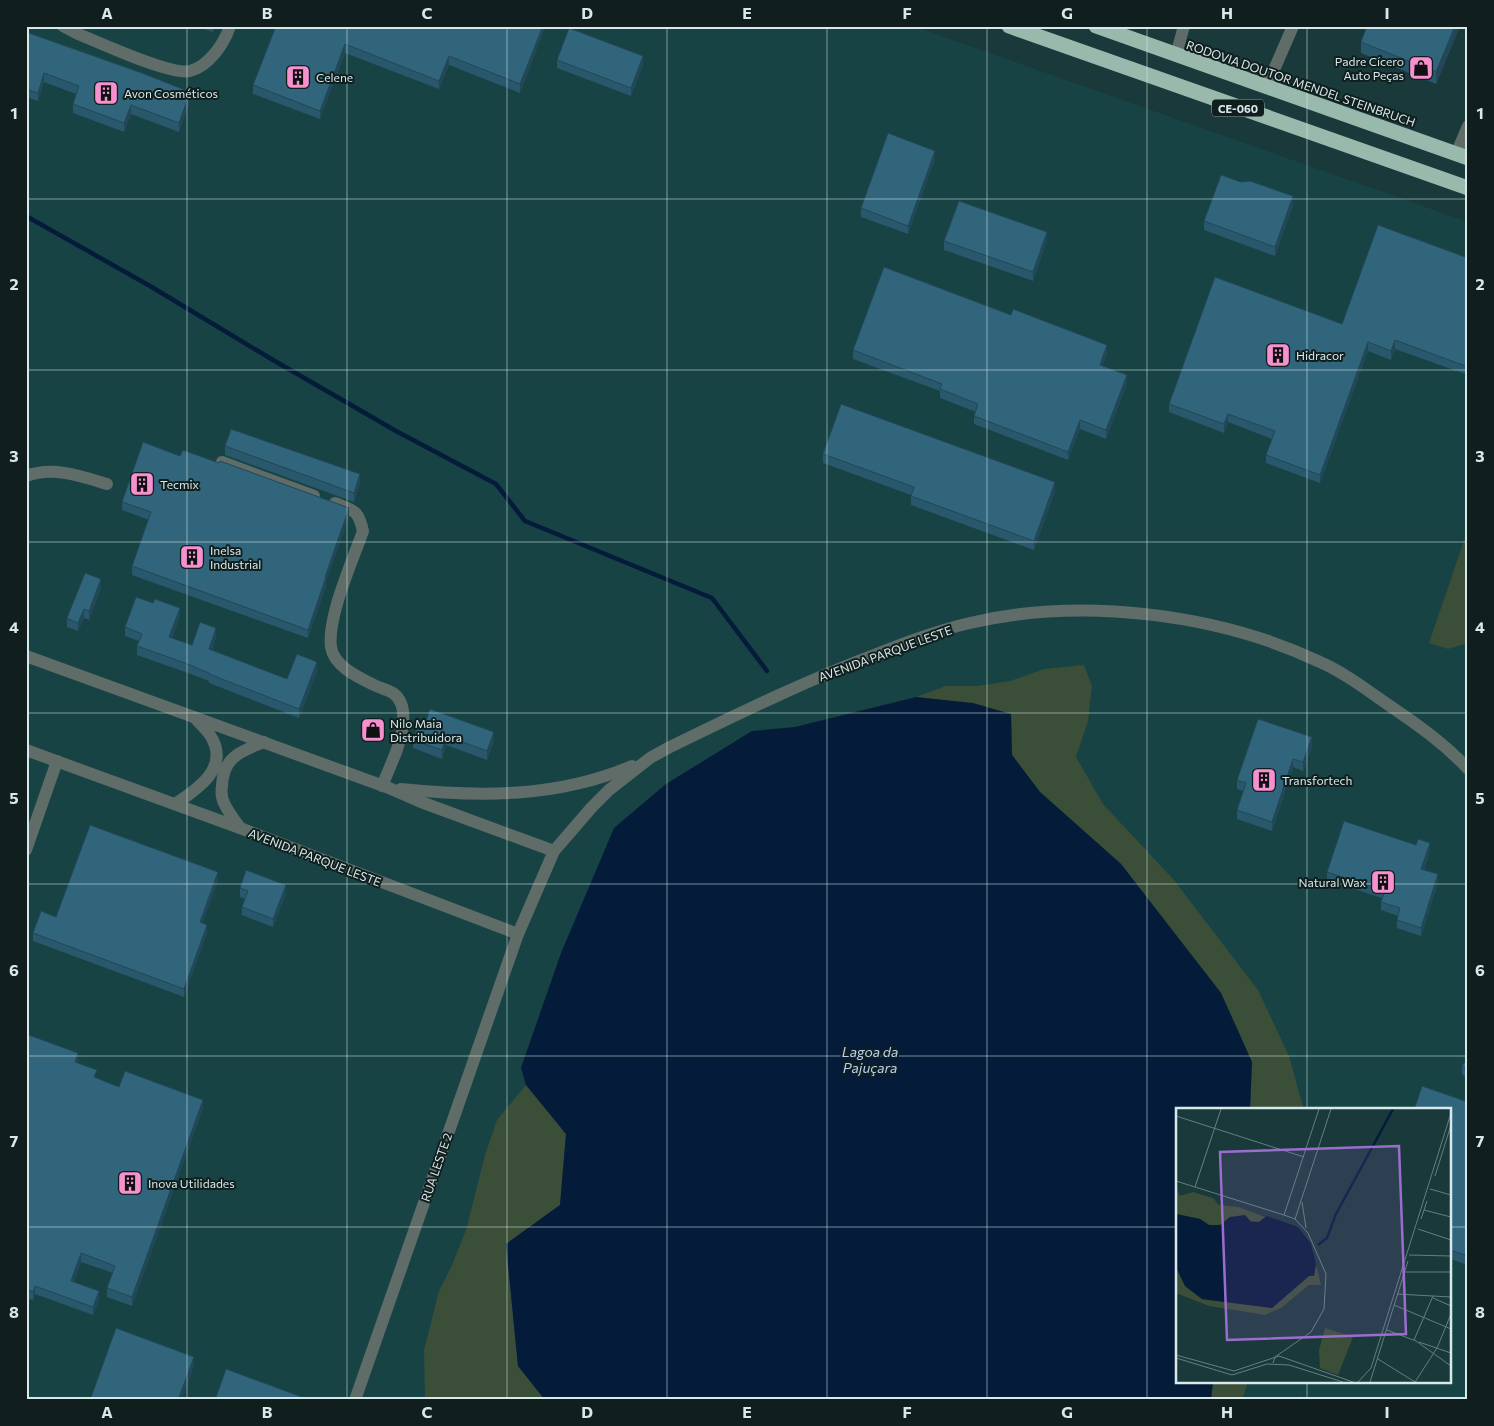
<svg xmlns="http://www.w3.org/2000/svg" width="1494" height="1426" viewBox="0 0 1494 1426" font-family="Commissioner,sans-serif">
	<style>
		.built { fill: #174345; fill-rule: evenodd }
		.green { fill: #3a4e38 }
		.water { fill: #051b3a }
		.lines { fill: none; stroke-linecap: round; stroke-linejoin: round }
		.stream { stroke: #051b3a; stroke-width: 4.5 }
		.minor { stroke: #5f6c67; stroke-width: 12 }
		.highway { stroke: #99b9ad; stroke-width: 15 }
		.wall { fill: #29576b }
		.shaded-wall { fill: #224757 }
		.building { fill: #30657c; stroke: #224757 }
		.grid { fill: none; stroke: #d7e9ea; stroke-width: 1; stroke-opacity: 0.55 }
		.labels { text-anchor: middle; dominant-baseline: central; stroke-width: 4; stroke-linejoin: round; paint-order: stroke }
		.shield { fill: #101e1e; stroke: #9bacad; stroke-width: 1 }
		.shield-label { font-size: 11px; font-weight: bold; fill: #d7e9ea }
		.poi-label { font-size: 12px; fill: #d7e9ea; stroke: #101e1e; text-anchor: start }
		.street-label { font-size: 12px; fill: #d7e9ea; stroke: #101e1e }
		.water-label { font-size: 14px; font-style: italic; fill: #b7d1f6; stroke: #101e1e }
		.inset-river { fill: none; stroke: #051b3a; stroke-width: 2.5 }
		.inset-road { fill: none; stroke: #657f81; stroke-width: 1 }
		.view { fill: #9b6ece; fill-opacity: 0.15; stroke: #9b6ece; stroke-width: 2.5 }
		.inset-edge { fill: none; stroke: #d7e9ea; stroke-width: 2.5 }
		.neatline { fill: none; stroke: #d7e9ea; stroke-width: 2 }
		.grid-label { font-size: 16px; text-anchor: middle; font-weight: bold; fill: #d7e9ea }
	</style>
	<rect width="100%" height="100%" fill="#19393b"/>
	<path class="built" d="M26,26H913L1468,222V1400H26ZM1178,1110H1450V1382H1178Z"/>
	<g class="green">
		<path d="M1468,529V643L1448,649L1429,643Z"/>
		<path d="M1084,665L1092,686L1088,721L1076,757L1103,804L1174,880L1258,990L1289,1056L1304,1110H1250L1252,1062L1221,993L1121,864L1040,792L1012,755L1011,714L916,697L946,686H977L1010,681L1044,669Z"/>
		<path d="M526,1085L566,1134L560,1205L506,1244L518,1366L545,1400H425L424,1350L439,1291L452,1265L466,1230L485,1155L497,1120Z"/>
		<path d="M1213,1382H1248L1242,1400H1211Z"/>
	</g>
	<path class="water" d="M916,697L973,703L1011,714L1012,755L1040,792L1121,864L1221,993L1252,1062L1250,1110H1178V1382H1213L1211,1400H545L518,1366L506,1244L560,1205L566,1134L526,1085L521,1068L561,953L614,828L666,784L752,731L795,727Z"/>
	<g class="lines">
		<path class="stream" d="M26,216L150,286L273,360L396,431L496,484L525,521L712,598L767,671"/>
		<g class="minor">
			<path d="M63,26L76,33C98,42 171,76 190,71C209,66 224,44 230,26"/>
			<path d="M1176,55L1184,26"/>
			<path d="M1267,86L1293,26"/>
			<path d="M1456,154L1468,126"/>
			<path d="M222,462L314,496"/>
			<path d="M26,476C53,466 81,476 107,484"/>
			<path d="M335,503C354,511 358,509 363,531C353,560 327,617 331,647C334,667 360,678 376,686C381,688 388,690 393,693C403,700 404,714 403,724C401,745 390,766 382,786"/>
			<path d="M26,656L389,788L421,802L554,851"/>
			<path d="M26,750L240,828L518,934"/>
			<path d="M401,789C480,797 557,798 632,766"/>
			<path d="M175,804C198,789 231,767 210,735C205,728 199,723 194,717"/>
			<path d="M240,828C235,821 229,813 225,805C222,800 221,792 222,786C223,757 241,751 264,742"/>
			<path d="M26,850L57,761"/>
			<path d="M355,1400L518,934L554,851L592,807L609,790L650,758L668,748C738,714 807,680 879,653C909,641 939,630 970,623C1081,597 1217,613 1320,662C1345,673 1367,690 1390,706C1418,725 1445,744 1468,769"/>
		</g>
		<g class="highway">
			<path d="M1009,26L1468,188"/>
			<path d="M1096,26L1468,158"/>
		</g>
	</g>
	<g class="wall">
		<path d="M196,26H215L213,32Z"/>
		<path d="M276,26H545V27L520,93L449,65L439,89L345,53L320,119L253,94V85Z"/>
		<path d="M1367,26H1460L1436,84L1361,53V42Z"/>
		<path d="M26,32L190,101L179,132L131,114L124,132L73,113V104L76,94L44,82L38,101L26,97Z"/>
		<path d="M557,60L643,65L631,96L557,68Z"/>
		<path d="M935,159L908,234L861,217V208Z"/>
		<path d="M1293,205L1275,256L1204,230V221Z"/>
		<path d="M944,241H1047L1033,281L944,250Z"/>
		<path d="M1468,258V375L1395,349L1391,360L1368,351L1320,483L1266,463V455L1272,439L1228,422L1224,433L1169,412V404L1342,324Z"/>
		<path d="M853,350L1107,354L1102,366L1127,384L1106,439L1080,429L1068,460L974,424V416L976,412L940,398V391L853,359Z"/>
		<path d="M225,446L360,483L354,502L225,455Z"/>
		<path d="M823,454L1055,491L1034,550L911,505V495L823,463Z"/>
		<path d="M122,502L349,517L326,581V586L308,638L132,575V566L149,520L122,510Z"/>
		<path d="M101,588L89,620L84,618L78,631L67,627V618Z"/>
		<path d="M180,616L172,638L192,645L216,637L212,650L287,679L317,671L299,718L209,683V681L185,672L137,655V646L139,641L125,636V627Z"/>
		<path d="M423,729L494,741L487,760L446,745L442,759L413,748V740Z"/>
		<path d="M1312,746L1303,771L1293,767L1272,831L1237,819V810L1243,791L1237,789V780Z"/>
		<path d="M1430,851L1424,870L1438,883L1421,936L1397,928V920L1398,916L1381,910V902L1382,898L1327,880V872Z"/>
		<path d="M218,881L202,923L207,933L184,997L33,941V933L56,917Z"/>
		<path d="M240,888L286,894L273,927L242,915V907L245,899L240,897Z"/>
		<path d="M26,1034L78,1063L97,1078L119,1087L203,1108L132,1306L107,1297V1288L113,1273L81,1262L74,1282L99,1300L93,1315L35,1294L33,1300L28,1299L26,1303Z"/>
		<path d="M1468,1060V1080L1462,1074V1065Z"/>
		<path d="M1468,1102V1265L1450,1259V1110Z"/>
	</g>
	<g class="shaded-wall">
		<path d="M543,26H545V27L520,93V84Z"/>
		<path d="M1455,26H1460L1436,84V72Z"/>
		<path d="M345,44V53L320,119V111Z"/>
		<path d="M449,56V65L439,89V81Z"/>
		<path d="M643,56V65L631,96V88Z"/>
		<path d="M44,73V82L38,101V93Z"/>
		<path d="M190,92V101L179,132V123Z"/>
		<path d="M131,105V114L124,132V123Z"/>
		<path d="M935,151V159L908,234V226Z"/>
		<path d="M1293,196V205L1275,256V247Z"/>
		<path d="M1047,232V241L1033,281V272Z"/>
		<path d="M1395,340V349L1391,360V351Z"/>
		<path d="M1368,342V351L1320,483V475Z"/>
		<path d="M1107,345V354L1100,373V365Z"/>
		<path d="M1127,375V384L1106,439V430Z"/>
		<path d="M1228,414V422L1224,433V424Z"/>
		<path d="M1080,420V429L1068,460V452Z"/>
		<path d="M360,474V483L354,502V493Z"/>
		<path d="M1055,482V491L1034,550V541Z"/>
		<path d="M349,508V517L326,581V586L308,638V630L325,577Z"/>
		<path d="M101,579V588L89,620V611Z"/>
		<path d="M180,608V616L169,645V637Z"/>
		<path d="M84,609V618L78,631V623Z"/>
		<path d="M216,628V637L209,657V649Z"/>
		<path d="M317,662V671L299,718V709Z"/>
		<path d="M494,732V741L487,760V751Z"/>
		<path d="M446,736V745L442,759V750Z"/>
		<path d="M1312,737V746L1303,771V762Z"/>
		<path d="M1293,759V767L1272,831V822Z"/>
		<path d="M1430,843V851L1421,877V869Z"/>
		<path d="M218,872V881L200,930V922Z"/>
		<path d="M1438,874V883L1421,936V928Z"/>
		<path d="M286,885V894L273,927V919Z"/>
		<path d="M207,925V933L184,997V989Z"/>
		<path d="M78,1053V1062L75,1070V1062Z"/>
		<path d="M203,1100V1108L132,1306V1297Z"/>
		<path d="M81,1253V1262L71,1290V1281Z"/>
		<path d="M35,1286V1294L33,1300V1292Z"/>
		<path d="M28,1290V1299L26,1303V1294Z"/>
		<path d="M99,1291V1300L93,1315V1307Z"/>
		<path d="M194,1357V1366L182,1400H178Z"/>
	</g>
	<g class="building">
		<path d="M276,26H543L520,84L449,56L439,81L345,44L320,111L253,85Z"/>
		<path d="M1367,26H1455L1436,72L1361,42Z"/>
		<path d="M569,28L643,56L631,88L557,60Z"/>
		<path d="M26,32L142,73L190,92L179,123L131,105L124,123L73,104L79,86L44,73L38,93L26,89Z"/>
		<path d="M888,133L935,151L908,226L861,208Z"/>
		<path d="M1221,175L1241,182L1250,181L1293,196L1275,247L1204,221Z"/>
		<path d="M959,201L1047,232L1033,272L944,241Z"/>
		<path d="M1378,225L1468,258V367L1395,340L1391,351L1368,342L1320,475L1266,455L1275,431L1228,414L1224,424L1169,404L1215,277L1342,324Z"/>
		<path d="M884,267L1011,315L1013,309L1107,345L1100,365L1127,375L1106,430L1080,420L1068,452L974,416L978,404L940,389L942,384L853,350Z"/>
		<path d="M841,404L1055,482L1034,541L911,496L914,487L823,454Z"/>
		<path d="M231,429L360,474L354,493L225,446Z"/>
		<path d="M143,442L180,456L183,450L219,463L220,461L349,508L325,577H326L308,630L132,566L151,512L122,502Z"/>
		<path d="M85,573L101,579L89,611L84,609L78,623L67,618Z"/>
		<path d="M136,597L153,603L155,599L180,608L169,637L192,645L200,622L216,628L209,649L287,679L297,654L317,662L299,709L209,674V673L185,663L137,646L142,634L125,627Z"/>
		<path d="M430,709L494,732L487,751L446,736L442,750L413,740L417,727L423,729Z"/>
		<path d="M1258,719L1312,737L1303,762L1293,759L1272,822L1237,810L1246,783L1237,780Z"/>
		<path d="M1344,821L1416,845L1418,839L1430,843L1421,869L1438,874L1421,928L1397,920L1400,908L1381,902L1385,891L1327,872Z"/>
		<path d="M90,825L218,872L200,922L207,925L184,989L33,933L41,911L56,917Z"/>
		<path d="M246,870L286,885L273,919L242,907L248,891L240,888Z"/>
		<path d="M26,1034L78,1053L75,1062L97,1070L94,1077L119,1087L125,1071L203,1100L132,1297L107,1288L115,1266L81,1253L71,1281L99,1291L93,1307L35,1286L33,1292L28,1290L26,1294Z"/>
		<path d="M1468,1060V1072L1462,1065Z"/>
		<path d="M1422,1086L1468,1102V1256L1450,1250V1110H1414Z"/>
		<path d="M116,1328L194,1357L178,1400H90Z"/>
		<path d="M226,1369L305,1398L304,1400H215Z"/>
		<path d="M1300,1396L1310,1400H1299Z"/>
	</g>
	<path class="grid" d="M187,26V1400M347,26V1400M507,26V1400M667,26V1400M827,26V1400M987,26V1400M1147,26V1400M1307,26V1110M26,199H1468M26,370H1468M26,542H1468M26,713H1468M26,884H1468M26,1056H1468M26,1227H1178M1450,1227H1468M1307,1382V1400"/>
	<defs>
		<symbol id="shop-square" viewBox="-11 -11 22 22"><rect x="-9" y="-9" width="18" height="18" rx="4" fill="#f690cf" stroke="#101e1e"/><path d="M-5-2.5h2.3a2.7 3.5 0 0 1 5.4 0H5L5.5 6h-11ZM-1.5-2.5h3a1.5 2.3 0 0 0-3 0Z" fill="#111"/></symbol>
		<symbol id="building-square" viewBox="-11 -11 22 22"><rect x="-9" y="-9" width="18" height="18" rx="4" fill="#f690cf" stroke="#101e1e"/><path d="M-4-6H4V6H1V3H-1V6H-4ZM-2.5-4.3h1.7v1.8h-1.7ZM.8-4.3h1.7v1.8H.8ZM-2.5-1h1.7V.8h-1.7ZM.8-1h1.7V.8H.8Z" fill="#111"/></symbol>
	</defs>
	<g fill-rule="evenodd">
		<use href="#shop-square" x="1407" y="54" width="28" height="28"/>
		<use href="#building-square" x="284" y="63" width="28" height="28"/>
		<use href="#building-square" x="92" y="79" width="28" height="28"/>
		<use href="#building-square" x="1264" y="341" width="28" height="28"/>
		<use href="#building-square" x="128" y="470" width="28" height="28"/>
		<use href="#building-square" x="178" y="543" width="28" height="28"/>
		<use href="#shop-square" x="359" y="716" width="28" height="28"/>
		<use href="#building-square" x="1250" y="766" width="28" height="28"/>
		<use href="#building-square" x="1369" y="868" width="28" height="28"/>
		<use href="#building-square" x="116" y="1169" width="28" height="28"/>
	</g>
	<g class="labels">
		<rect class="shield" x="1212" y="99.5" width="52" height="17" rx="4"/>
		<g class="shield-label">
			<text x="1238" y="108">CE-060</text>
		</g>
		<g class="poi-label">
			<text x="1404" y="61" text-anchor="end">Padre Cícero<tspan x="1404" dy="14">Auto Peças</tspan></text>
			<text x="316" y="77">Celene</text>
			<text x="124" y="93">Avon Cosméticos</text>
			<text x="1296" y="355">Hidracor</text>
			<text x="160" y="484">Tecmix</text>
			<text x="210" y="550">Inelsa<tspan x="210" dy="14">Industrial</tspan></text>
			<text x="390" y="723">Nilo Maia<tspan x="390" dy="14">Distribuidora</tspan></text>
			<text x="1282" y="780">Transfortech</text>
			<text x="1366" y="882" text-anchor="end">Natural Wax</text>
			<text x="148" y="1183">Inova Utilidades</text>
		</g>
		<g class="street-label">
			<text transform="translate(1301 83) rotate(19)">RODOVIA DOUTOR MENDEL STEINBRUCH</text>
			<text transform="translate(885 653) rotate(-20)">AVENIDA PARQUE LESTE</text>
			<text transform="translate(315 857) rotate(21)">AVENIDA PARQUE LESTE</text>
			<text transform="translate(436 1167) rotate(-71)">RUA LESTE 2</text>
		</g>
		<g class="water-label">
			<text x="870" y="1051">Lagoa da<tspan x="870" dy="16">Pajuçara</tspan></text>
		</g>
	</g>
	<g transform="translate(1176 1108)">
		<rect width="275" height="275" fill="#19393b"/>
		<path d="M0,77L4,88L17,84L37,90L43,97L63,99L89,109L83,114L54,109L44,117H33L24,111L0,106ZM140,156L145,177H133L105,200L89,207L33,198L0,185V159L9,178L26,191L96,200L133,168H138ZM149,220L177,229L162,267L144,260L143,242Z" fill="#3a4e38"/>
		<path d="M0,106L24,111L33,117H44L54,109L69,107L75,114H83L91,108L122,119L135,136L140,156L138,168H133L96,200L26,191L9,178L0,159Z" fill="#051b3a"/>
		<path class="inset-river" d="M142,137L151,130L160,106L217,1"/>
		<path class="inset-road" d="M0,8L128,49M259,68L275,17M0,73L108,107L119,111L132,125L150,166L148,201L135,224L99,249L97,255M19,79L45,1M254,81L275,87M126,94L130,120M248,102L275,109M108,107L143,1M119,111L155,1M245,111L251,93M242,121L275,132M233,147L275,148M229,164H275M221,186L275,189M257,190L275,198M218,197L275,221M211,222L240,233L275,258M238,232L257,188M243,234L275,245M0,247L58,263L103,248L177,274M0,250L56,267L91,256L113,257L167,274M202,251L239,274M182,274L195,260L275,5M194,274L232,153M239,274L261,240L275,206"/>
		<path class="view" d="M223,38L230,226L51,232L44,44Z"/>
		<rect width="275" height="275" class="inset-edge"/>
	</g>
	<rect width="1494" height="1426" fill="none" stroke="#101e1e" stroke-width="55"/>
	<rect x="28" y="28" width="1438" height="1370" class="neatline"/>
	<g class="grid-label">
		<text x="107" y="19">A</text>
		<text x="267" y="19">B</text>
		<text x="427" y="19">C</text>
		<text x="587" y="19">D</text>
		<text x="747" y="19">E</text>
		<text x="907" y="19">F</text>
		<text x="1067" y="19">G</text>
		<text x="1227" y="19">H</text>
		<text x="1387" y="19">I</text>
		<text x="14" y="119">1</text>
		<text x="1480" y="119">1</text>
		<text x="14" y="290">2</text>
		<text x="1480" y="290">2</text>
		<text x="14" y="462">3</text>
		<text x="1480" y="462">3</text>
		<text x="14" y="633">4</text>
		<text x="1480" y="633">4</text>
		<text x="14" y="804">5</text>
		<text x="1480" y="804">5</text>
		<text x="14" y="976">6</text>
		<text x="1480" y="976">6</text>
		<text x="14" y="1147">7</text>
		<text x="1480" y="1147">7</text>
		<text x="14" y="1318">8</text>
		<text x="1480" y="1318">8</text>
		<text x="107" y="1418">A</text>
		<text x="267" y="1418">B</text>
		<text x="427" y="1418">C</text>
		<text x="587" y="1418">D</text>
		<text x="747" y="1418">E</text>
		<text x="907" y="1418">F</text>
		<text x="1067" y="1418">G</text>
		<text x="1227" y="1418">H</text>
		<text x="1387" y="1418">I</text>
	</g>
</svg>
